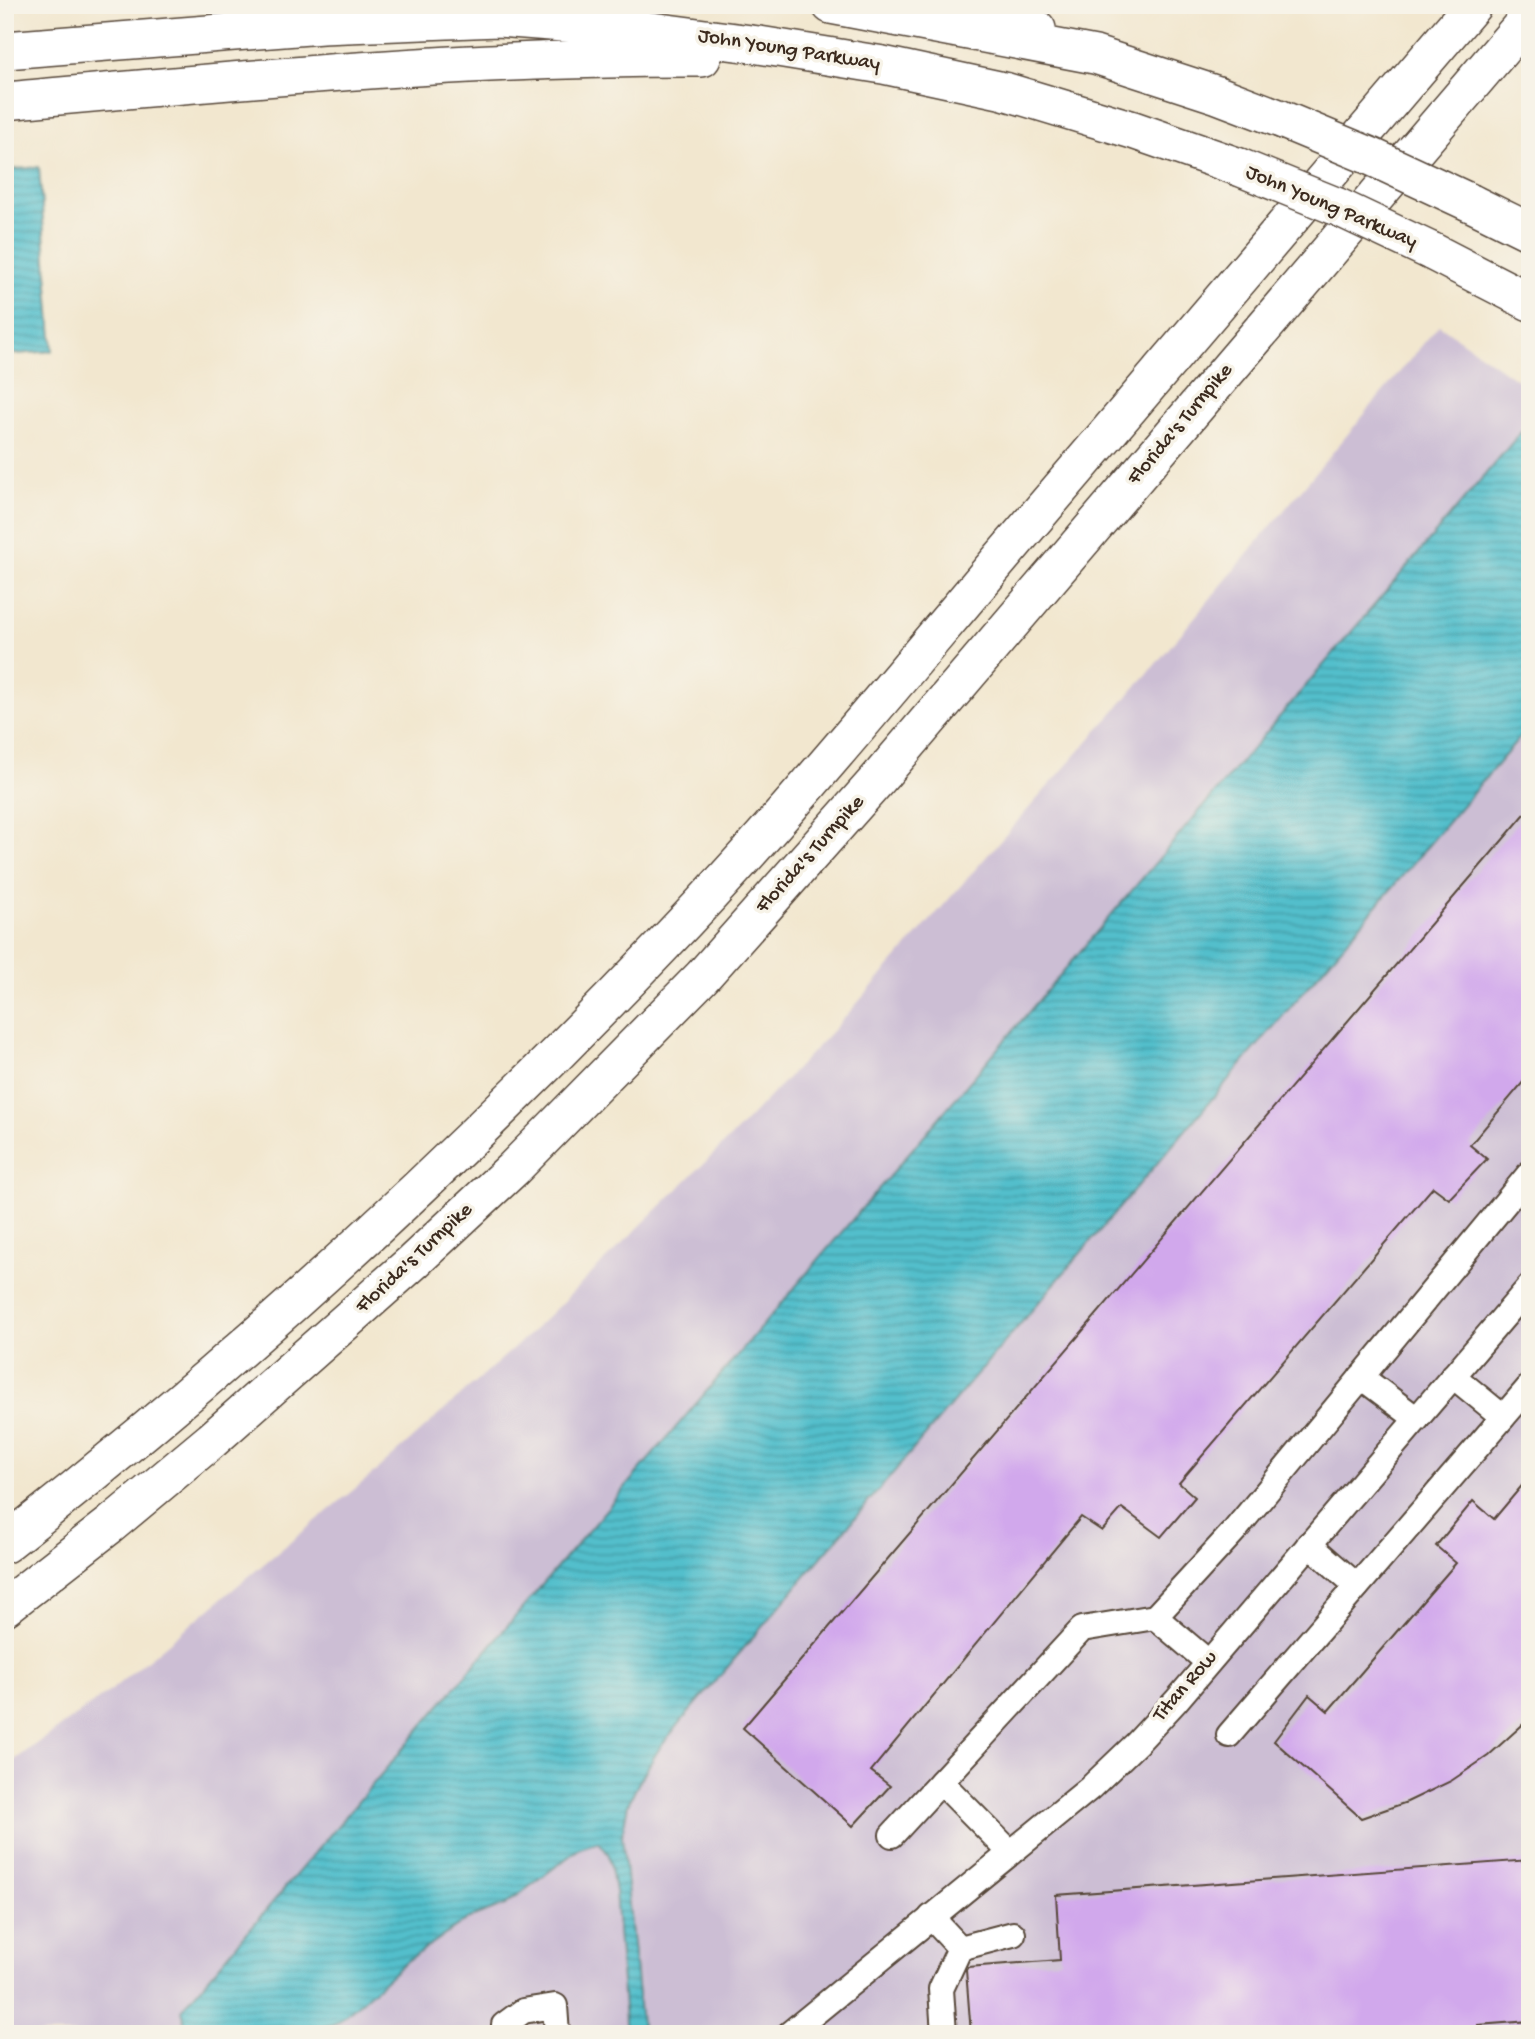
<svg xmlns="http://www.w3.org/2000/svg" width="1535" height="2039" viewBox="0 0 1535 2039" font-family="'Gochi Hand',sans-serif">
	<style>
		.industrial { fill: #ccbed4 }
		.water { fill: url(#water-rules); stroke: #467475; stroke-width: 2 }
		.building { fill: #d1a8ec }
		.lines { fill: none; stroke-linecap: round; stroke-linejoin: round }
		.minor-casing { stroke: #564639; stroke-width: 28 }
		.highway-casing { stroke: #564639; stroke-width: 40 }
		.minor { stroke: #fff; stroke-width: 24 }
		.highway { stroke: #fff; stroke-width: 37 }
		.highway-bridge-casing { stroke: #564639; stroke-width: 40; stroke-linecap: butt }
		.highway-bridge { stroke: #fff; stroke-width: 37 }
		.labels { text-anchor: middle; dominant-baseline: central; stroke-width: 7; stroke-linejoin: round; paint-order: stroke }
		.street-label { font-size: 21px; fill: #3b2a1e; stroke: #f7f3e8 }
	</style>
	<defs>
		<pattern id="water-rules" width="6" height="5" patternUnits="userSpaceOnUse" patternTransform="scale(1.75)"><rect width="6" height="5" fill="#52bfcc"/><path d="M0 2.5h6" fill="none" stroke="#459ba5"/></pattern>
	</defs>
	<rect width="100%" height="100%" fill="#f7f3e8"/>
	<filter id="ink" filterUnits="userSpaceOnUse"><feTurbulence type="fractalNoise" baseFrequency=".0143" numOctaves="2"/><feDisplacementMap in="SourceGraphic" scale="14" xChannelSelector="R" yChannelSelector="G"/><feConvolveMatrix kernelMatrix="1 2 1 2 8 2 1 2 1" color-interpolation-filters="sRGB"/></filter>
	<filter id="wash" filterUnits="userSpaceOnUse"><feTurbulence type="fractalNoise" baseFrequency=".00686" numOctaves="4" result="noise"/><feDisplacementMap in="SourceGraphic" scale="28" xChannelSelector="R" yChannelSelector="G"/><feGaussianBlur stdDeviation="1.57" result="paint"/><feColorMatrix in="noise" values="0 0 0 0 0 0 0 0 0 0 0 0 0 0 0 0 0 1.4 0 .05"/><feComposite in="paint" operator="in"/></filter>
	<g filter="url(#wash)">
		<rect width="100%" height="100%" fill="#f2e7cf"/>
		<path class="industrial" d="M1439,325L1530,389V2034H5V1767L110,1691L374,1473L533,1331L734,1134L839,1024L1149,672Z"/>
		<g class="water">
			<path d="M39,167L53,351L5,355V170Z"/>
			<path d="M1530,428V726L662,1744L640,1780L628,1804L622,1835L642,2034H626L615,1891L609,1855L599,1842L580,1848L505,1905L468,1919L404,1963L338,2022C303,2038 232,2034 192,2034L186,2029L182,2009L1523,430Z"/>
		</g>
		<g id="blocks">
			<g class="building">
				<path d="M1530,808V1074L1470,1145L1487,1159L1449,1199L1433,1187L1179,1483L1195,1497L1161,1537L1122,1508L1102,1531L1081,1517L871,1771L890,1786L853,1826L743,1728Z"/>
				<path d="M1530,1476V1718L1488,1756L1451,1781L1407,1802L1361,1818L1274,1741L1309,1695L1328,1711L1456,1563L1436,1546L1473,1501L1494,1519Z"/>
				<path d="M1530,1860V2021L1478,2025V2034H1425V2029L1351,2034H971L966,1970L968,1967L1060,1960L1056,1895Z"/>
			</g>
		</g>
	</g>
	<g filter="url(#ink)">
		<use href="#blocks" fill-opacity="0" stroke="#564639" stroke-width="2"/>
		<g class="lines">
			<defs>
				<g id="minor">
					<path d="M1453,1376L1503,1417"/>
					<path d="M1361,1377L1417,1419"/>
					<path d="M1309,1544L1357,1586"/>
					<path d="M1208,1662L1155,1617L1235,1530L1530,1173"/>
					<path d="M1229,1735L1530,1386"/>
					<path d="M941,1782L1010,1852"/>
					<path d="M892,1835L1082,1629L1155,1617"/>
					<path d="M931,1917L960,1948L941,1989L944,2034"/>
					<path d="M960,1948L1013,1934"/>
					<path d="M505,2034L504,2025L523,2011L555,2006L557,2034"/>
					<path d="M789,2034L1090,1788L1137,1743L1176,1701L1530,1286"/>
				</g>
				<g id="highway">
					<path d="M831,5L1095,55L1218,95L1281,119"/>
					<path d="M982,5L1037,29"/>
					<path d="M5,50L322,25L498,18L629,28L759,45L883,65L1004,91L1133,130L1239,167"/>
					<path d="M5,101C237,80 469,57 702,58"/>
					<path d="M1471,203L1530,232"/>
					<path d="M1431,251L1530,302"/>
					<path d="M5,1544C239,1361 457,1161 662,946C783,820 894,684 1007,551C1162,369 1317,187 1473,5"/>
					<path d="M5,1607L110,1525L212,1440L413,1262L513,1169L702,977L879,778L1530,16"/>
				</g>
			</defs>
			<use href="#minor" class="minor-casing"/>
			<use href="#highway" class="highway-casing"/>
			<use href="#minor" class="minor"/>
			<use href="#highway" class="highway"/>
			<defs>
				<g id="highway-bridge">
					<path d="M1281,119L1370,156L1471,203"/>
					<path d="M1239,167L1338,207L1431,251"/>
				</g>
			</defs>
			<use href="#highway-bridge" class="highway-bridge-casing"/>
			<use href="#highway-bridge" class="highway-bridge"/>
		</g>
	</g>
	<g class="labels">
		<g class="street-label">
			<text transform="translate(789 51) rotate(9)">John Young Parkway</text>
			<text transform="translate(1331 208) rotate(23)">John Young Parkway</text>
			<text transform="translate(1181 425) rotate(-50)">Florida's Turnpike</text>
			<text transform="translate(811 855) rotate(-48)">Florida's Turnpike</text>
			<text transform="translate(415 1259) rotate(-43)">Florida's Turnpike</text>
			<text transform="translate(1186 1687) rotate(-49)">Titan Row</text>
		</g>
	</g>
	<rect width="1535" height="2039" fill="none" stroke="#f7f3e8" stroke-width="28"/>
</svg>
